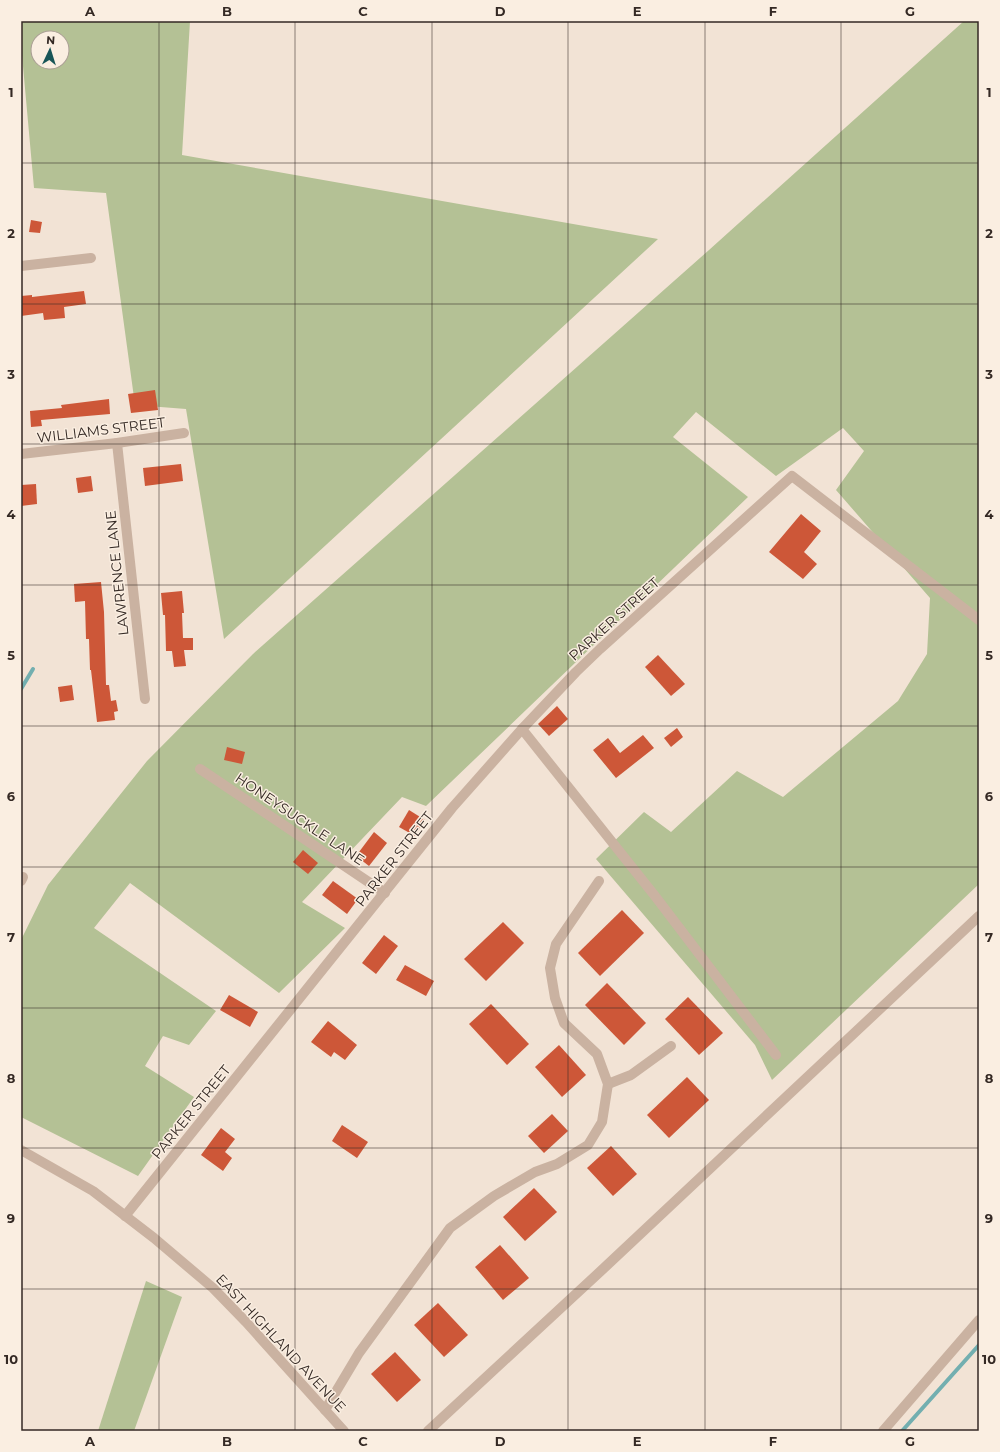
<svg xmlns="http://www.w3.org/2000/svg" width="1000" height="1452" viewBox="0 0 1000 1452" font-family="Montserrat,sans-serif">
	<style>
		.green { fill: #b4c195; fill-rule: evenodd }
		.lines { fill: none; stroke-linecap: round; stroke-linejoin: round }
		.stream { stroke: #73afb0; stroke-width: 4 }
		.building { fill: #cd5738 }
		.minor { stroke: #cab2a1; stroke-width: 10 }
		.grid { fill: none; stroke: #342924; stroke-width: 1; stroke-opacity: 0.55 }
		.labels { text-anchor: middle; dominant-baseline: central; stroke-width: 3; stroke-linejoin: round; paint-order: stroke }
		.street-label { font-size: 14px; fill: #342924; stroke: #faeee1 }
		.neatline { fill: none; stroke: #342924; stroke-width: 1.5 }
		.grid-label { font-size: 13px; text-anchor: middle; font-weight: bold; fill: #342924 }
	</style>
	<rect width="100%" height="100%" fill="#f2e3d5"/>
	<g class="green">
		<path d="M21,21H190L182,155L658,239L224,639L186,409L135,405L106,193L34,188L21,44ZM38,38H62V62H38Z"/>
		<path d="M964,21H979V884L772,1080L755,1045L596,859L644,812L671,832L737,771L783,797L898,701L927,654L930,598L836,490L864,451L843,428L776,476L696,412L673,437L748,497L426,806L402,797L302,902L345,928L279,993L130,883L94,928L216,1011L189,1045L163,1036L145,1066L194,1097L138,1176L21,1117V940L48,885L147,761L253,654L709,250Z"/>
		<path d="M146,1281L182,1297L134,1431H98Z"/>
	</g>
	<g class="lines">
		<g class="stream">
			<path d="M21,689L33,669"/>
			<path d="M902,1431L979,1345"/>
		</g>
	</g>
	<g class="building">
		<path d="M31,220L42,222L40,233L29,232Z"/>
		<path d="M84,291L86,304L64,307L65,318L44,320L43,313L21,316V296L32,295V297Z"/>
		<path d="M155,390L158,410L131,413L128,394Z"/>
		<path d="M109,399L110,414L41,420L42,426L31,427L30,411L62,408L61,405Z"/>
		<path d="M181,464L183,481L145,486L143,468Z"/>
		<path d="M91,476L93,491L78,493L76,478Z"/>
		<path d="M36,484L37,504L21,506V485Z"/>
		<path d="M801,514L821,531L804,552L817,564L803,579L769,552Z"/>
		<path d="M101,582L104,612L106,685H109L111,701L116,700L118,711L114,712L115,720L97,722L91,670H90L89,639H86L85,601L75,602L74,584Z"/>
		<path d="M182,591L184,613H182L183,638H193V650H184L186,666L174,667L172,651H166L165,615H163L161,593Z"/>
		<path d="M658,655L685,684L671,696L645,667Z"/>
		<path d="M72,685L74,700L60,702L58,687Z"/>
		<path d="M557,706L568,719L549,736L538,724Z"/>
		<path d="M677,728L683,737L671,747L664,738Z"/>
		<path d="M643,735L654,748L616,778L593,750L608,738L620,753Z"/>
		<path d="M227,747L245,752L242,764L224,760Z"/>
		<path d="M409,810L425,820L415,836L399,827Z"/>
		<path d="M374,832L387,843L369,866L356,856Z"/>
		<path d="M303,850L318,863L308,874L293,862Z"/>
		<path d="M333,881L358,899L347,914L322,895Z"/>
		<path d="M622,910L644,933L600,976L578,953Z"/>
		<path d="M503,922L524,943L486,981L464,959Z"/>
		<path d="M384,935L398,946L376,974L362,963Z"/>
		<path d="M405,965L434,981L426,996L396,980Z"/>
		<path d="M607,983L646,1023L624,1045L585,1005Z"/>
		<path d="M229,995L258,1012L250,1027L220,1010Z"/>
		<path d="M688,997L723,1033L699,1055L665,1019Z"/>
		<path d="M491,1004L529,1044L507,1065L469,1024Z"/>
		<path d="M328,1021L357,1045L345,1060L334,1052L331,1057L311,1042Z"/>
		<path d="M559,1045L586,1075L562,1097L535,1067Z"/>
		<path d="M687,1077L709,1100L669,1138L647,1115Z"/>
		<path d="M552,1114L568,1131L544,1153L528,1136Z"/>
		<path d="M342,1125L368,1142L357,1158L332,1141Z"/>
		<path d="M221,1128L235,1139L225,1152L232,1158L223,1171L201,1155Z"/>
		<path d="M611,1146L637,1174L613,1196L587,1168Z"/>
		<path d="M534,1188L557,1212L525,1241L503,1217Z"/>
		<path d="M500,1245L529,1278L503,1300L475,1267Z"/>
		<path d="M438,1303L468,1335L444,1357L414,1325Z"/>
		<path d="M395,1352L421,1380L397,1402L371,1374Z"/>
	</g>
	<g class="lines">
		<g class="minor">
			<path d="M21,266L91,258"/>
			<path d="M117,443L145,699"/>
			<path d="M21,454L117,443L184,433"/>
			<path d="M522,729L655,896L776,1055"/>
			<path d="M200,769L385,893"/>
			<path d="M21,881L23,877"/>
			<path d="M608,1084L631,1075L671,1046"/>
			<path d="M21,1150L93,1191L154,1238L213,1288L246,1322L344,1431"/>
			<path d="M125,1216L452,808L522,729L576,672L600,649L792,476L979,620"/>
			<path d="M325,1410L359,1353L450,1228L494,1196L535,1172L557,1164L588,1145L602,1122L608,1084L597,1054L564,1023L555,998L550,968L556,944L599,881"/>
			<path d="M428,1431L604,1268L979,916"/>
			<path d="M883,1431L979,1320"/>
		</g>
	</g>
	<path class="grid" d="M159,21V1431M295,21V1431M432,21V1431M568,21V1431M705,21V1431M841,21V1431M21,163H979M21,304H979M21,444H979M21,585H979M21,726H979M21,867H979M21,1008H979M21,1148H979M21,1289H979"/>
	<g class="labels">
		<g class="street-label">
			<text transform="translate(101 430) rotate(-7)">WILLIAMS STREET</text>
			<text transform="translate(117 573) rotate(-96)">LAWRENCE LANE</text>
			<text transform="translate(614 619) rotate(-42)">PARKER STREET</text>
			<text transform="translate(300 819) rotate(34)">HONEYSUCKLE LANE</text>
			<text transform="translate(394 859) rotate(-52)">PARKER STREET</text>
			<text transform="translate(191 1112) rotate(-51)">PARKER STREET</text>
			<text transform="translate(281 1343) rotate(47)">EAST HIGHLAND AVENUE</text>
		</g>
	</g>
	<rect width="1000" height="1452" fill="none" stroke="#faeee1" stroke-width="44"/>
	<g transform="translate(50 50) rotate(4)"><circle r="19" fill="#faeee1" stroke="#ab9f95"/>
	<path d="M0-3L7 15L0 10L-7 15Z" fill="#185557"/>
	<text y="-6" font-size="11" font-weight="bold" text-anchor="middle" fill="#342924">N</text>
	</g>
	<rect x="22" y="22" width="956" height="1408" class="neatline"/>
	<g class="grid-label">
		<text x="90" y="16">A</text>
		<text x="227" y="16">B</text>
		<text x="363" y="16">C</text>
		<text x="500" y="16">D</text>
		<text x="637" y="16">E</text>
		<text x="773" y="16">F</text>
		<text x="910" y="16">G</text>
		<text x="11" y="97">1</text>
		<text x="989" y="97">1</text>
		<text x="11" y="238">2</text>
		<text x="989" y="238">2</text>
		<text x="11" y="379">3</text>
		<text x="989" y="379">3</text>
		<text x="11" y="519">4</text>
		<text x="989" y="519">4</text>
		<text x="11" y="660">5</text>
		<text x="989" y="660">5</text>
		<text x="11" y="801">6</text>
		<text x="989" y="801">6</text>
		<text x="11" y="942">7</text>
		<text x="989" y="942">7</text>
		<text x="11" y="1083">8</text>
		<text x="989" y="1083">8</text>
		<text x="11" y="1223">9</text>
		<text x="989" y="1223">9</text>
		<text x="11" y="1364">10</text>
		<text x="989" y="1364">10</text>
		<text x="90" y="1446">A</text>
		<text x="227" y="1446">B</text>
		<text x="363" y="1446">C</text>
		<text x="500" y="1446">D</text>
		<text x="637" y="1446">E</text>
		<text x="773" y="1446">F</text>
		<text x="910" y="1446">G</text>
	</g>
</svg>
